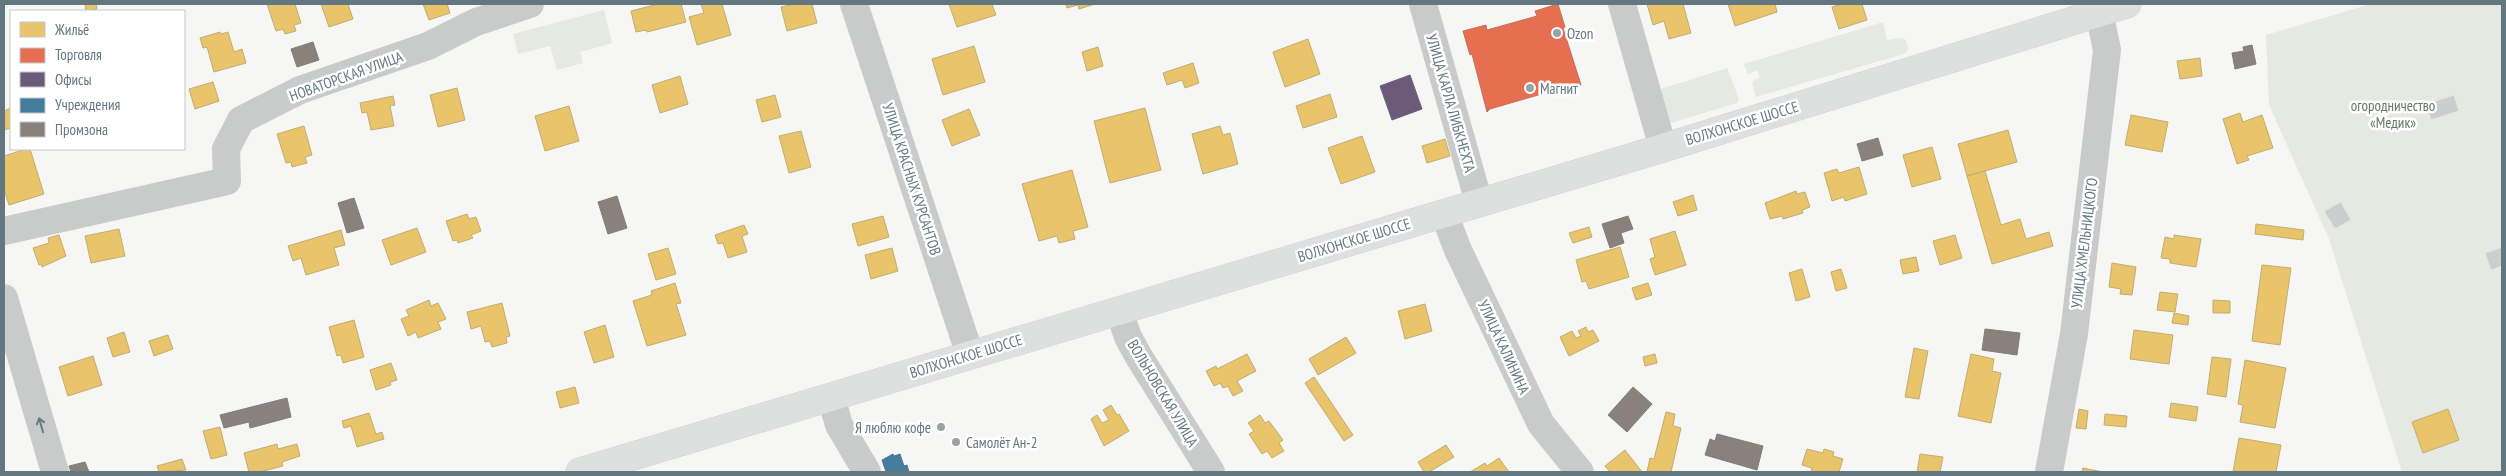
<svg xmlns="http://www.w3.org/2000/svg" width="2506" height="476" viewBox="0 0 2506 476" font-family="'PT Sans Narrow',sans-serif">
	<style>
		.green { fill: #e6e8e2 }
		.homes { fill: #e9c46a; stroke: #c0ad71 }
		.shops { fill: #e76f51; stroke: #bf715f }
		.offices { fill: #6d597a; stroke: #6a627c }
		.public { fill: #457b9d; stroke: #4e7a94 }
		.industry { fill: #8a817c; stroke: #7e7e7d }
		.building { fill: #cccece; stroke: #e6e6e5 }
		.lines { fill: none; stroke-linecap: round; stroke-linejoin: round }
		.major-casing { stroke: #d2d3d3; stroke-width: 29 }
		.minor { stroke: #c9cbcb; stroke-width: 28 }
		.major { stroke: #dedfdf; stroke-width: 28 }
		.oneway { stroke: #677b84 }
		.poi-dot { fill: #96a3a9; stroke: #fff; stroke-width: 2 }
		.labels { text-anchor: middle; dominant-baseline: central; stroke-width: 5; stroke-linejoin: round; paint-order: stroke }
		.poi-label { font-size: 15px; fill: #627780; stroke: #fff; text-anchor: start }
		.street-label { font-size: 15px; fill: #627780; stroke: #fff }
		.park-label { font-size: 15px; fill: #687861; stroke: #fff }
	</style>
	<rect width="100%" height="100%" fill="#f6f6f5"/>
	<g class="green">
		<path d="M2371,4H2502V472H2402L2329,239L2269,105L2266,35Z"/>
		<path d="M604,10L612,43L580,52L583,63L557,70L550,46L518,54L513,34Z"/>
		<path d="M1883,22L1887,40L1901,38L1906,40L1908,50L1904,54L1756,97L1752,82L1760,77L1757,70L1748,74L1744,64Z"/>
		<path d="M1727,68C1731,79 1736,89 1739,100L1737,103L1671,123L1663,118L1655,91Z"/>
	</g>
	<g class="homes">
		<path d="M85,4H96L97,9L86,11Z"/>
		<path d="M267,4H295L301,23L294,25L296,31L285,34L283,29L276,31Z"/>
		<path d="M321,4H348L353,19L329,27Z"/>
		<path d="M423,4H447L450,13L429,20Z"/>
		<path d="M658,4H681L686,22L647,32L646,30L636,32L631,11Z"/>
		<path d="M701,4H722L731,35L697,45L689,17L704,13Z"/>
		<path d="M795,4H812L817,23L787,31L781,7Z"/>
		<path d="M949,4H992L996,15L957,27Z"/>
		<path d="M1066,4H1095L1079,9L1078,5L1067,8Z"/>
		<path d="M1647,4H1683L1691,33L1669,39L1664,21L1653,25Z"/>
		<path d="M1728,4H1775L1777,12L1735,26Z"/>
		<path d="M1842,4H1862L1867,20L1839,29L1832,7Z"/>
		<path d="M220,32L221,34L228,32L234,52L242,49L246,63L214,72L207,47L203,48L200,38Z"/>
		<path d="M1308,39L1320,74L1285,87L1273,52Z"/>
		<path d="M974,46L985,82L943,95L932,59Z"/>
		<path d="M1098,47L1103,66L1087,71L1082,52Z"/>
		<path d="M2200,58L2202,76L2180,79L2177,61Z"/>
		<path d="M1193,63L1199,83L1185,88L1182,80L1167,85L1163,73Z"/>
		<path d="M680,76L688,104L660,113L652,85Z"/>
		<path d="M213,82L219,101L195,109L189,89Z"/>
		<path d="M457,88L465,120L438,127L430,95Z"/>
		<path d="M1330,94L1337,117L1303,128L1296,106Z"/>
		<path d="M775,95L781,117L762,122L756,100Z"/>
		<path d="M393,96L395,105L390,106L394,126L371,130L367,112L362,113L360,103Z"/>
		<path d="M569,106L579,141L545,151L535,116Z"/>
		<path d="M11,108V128L4,130V111Z"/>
		<path d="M1145,108L1161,170L1110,183L1094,121Z"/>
		<path d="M969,109L980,135L952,146L942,120Z"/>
		<path d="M2240,113L2243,122L2262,115L2273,148L2247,156L2249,160L2237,164L2223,119Z"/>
		<path d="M2131,115L2168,122L2162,152L2125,145Z"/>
		<path d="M304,126L312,155L305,157L307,163L292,167L291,162L286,163L277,134Z"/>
		<path d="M1220,126L1223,135L1230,133L1238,164L1203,174L1192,134Z"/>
		<path d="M2008,130L2017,162L1967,176L1958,144Z"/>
		<path d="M801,131L811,167L789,173L779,136Z"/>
		<path d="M1362,136L1375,172L1341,184L1328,148Z"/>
		<path d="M1445,139L1450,156L1427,163L1422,146Z"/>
		<path d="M1932,147L1941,179L1912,187L1903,155Z"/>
		<path d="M26,149H30L44,194L9,205L4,189V156Z"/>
		<path d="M1859,167L1867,194L1845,201L1844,197L1832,201L1824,173L1837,169L1839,173Z"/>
		<path d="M1072,170L1088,227L1073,231L1075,239L1059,243L1057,236L1039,241L1022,184Z"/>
		<path d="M1985,171L2001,225L2020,219L2026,239L2049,232L2053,246L1992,264L1967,176Z"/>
		<path d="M1796,191L1797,194L1805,192L1810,207L1802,210L1803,213L1783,219L1782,216L1770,219L1765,203Z"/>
		<path d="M1693,195L1697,210L1678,216L1673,202Z"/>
		<path d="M467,214L469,219L476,217L481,231L471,235L473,238L458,243L457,240L453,241L446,221Z"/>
		<path d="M883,216L889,237L858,246L852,224Z"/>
		<path d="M2256,224L2304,230L2303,240L2255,234Z"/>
		<path d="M744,225L748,234L742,236L747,252L728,258L723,243L718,244L715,235Z"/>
		<path d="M1589,227L1592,237L1573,243L1569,233Z"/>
		<path d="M417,228L426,252L391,265L382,240Z"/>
		<path d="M119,229L125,256L91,263L85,236Z"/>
		<path d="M341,230L345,245L334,248L339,265L306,275L301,258L293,261L288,246Z"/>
		<path d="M1675,231L1686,265L1655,275L1650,259L1655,257L1650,239Z"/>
		<path d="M59,235L66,256L42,267L41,264L39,265L33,248L49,243L48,238Z"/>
		<path d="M1955,235L1962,258L1940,265L1933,241Z"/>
		<path d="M2174,235L2201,239L2196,267L2170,263V259L2161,258L2165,237L2174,239Z"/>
		<path d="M1620,247L1629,277L1589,289L1586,281L1582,282L1576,260Z"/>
		<path d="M668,248L676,274L656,280L648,254Z"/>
		<path d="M892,248L898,271L871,279L865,255Z"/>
		<path d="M1916,257L1919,271L1903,274L1900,260Z"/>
		<path d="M2112,263L2136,267L2132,295L2120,294L2121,289L2109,287Z"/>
		<path d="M2262,265L2291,268L2280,345L2252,341Z"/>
		<path d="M1802,269L1810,297L1796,301L1789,273Z"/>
		<path d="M1841,269L1847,288L1836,291L1831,272Z"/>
		<path d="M675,283L681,303L676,304L686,335L647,346L633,301L652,295L651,291Z"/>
		<path d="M1648,283L1652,295L1636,300L1632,288Z"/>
		<path d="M2160,292L2178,294L2175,312L2157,310Z"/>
		<path d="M429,300L431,306L438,303L446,319L438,322L441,329L418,338L416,332L408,336L401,319L409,316L406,310Z"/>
		<path d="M2213,300L2230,301V313H2213Z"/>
		<path d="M502,303L510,336L506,337L507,343L492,347L490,341L485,342L481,326L471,329L467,312Z"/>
		<path d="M1425,304L1432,331L1405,339L1398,311Z"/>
		<path d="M2174,313L2189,316L2188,325L2172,323Z"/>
		<path d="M354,320L364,357L343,363L341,355L337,356L329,327Z"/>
		<path d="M605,325L614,357L594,363L584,332Z"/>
		<path d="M1586,327L1588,332L1593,330L1599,341L1569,356L1560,337L1572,331L1576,338L1581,336L1578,331Z"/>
		<path d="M2134,330L2173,335L2169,364L2130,359Z"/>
		<path d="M124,332L130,352L113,357L107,338Z"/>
		<path d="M168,335L173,349L154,356L149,341Z"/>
		<path d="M1346,337L1356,353L1318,375L1309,359Z"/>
		<path d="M1914,348L1928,351L1919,399L1905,397Z"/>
		<path d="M1247,354L1256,371L1237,381L1243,391L1233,396L1228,386L1223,388L1220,383L1214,386L1206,371L1216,366L1217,369Z"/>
		<path d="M1655,354L1657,363L1645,366L1643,357Z"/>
		<path d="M1971,354L1994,359L1992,371L2001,373L1991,423L1958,416Z"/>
		<path d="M93,356L102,385L68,396L59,367Z"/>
		<path d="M2212,357L2231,359L2226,397L2207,394Z"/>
		<path d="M2245,360L2286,368L2275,428L2240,422L2243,405L2238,404Z"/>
		<path d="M391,363L397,380L390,382L391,385L376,390L370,370Z"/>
		<path d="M1314,377L1353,435L1344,441L1305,383Z"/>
		<path d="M575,387L579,403L560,408L556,392Z"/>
		<path d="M2171,403L2198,407L2196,421L2169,417Z"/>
		<path d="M1111,405L1117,415L1119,414L1129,431L1104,446L1091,419L1097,415L1102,423L1109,420L1103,410Z"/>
		<path d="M2079,409L2088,411L2086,429L2076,428Z"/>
		<path d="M2448,409L2459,440L2423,453L2412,422Z"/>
		<path d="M1666,412L1675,414L1673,426L1681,428L1671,472H1647L1650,458L1654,459Z"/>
		<path d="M369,413L376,434L382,432L384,439L357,447L351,426L344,428L342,421Z"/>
		<path d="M2105,414L2127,416L2126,427L2104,425Z"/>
		<path d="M1260,415L1265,423L1269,421L1283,440L1279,443L1284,451L1272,458L1267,451L1262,454L1249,434L1254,431L1248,423Z"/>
		<path d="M220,427L227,455L211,459L203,431Z"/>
		<path d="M2239,438L2281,445L2276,472H2233Z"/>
		<path d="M277,444L278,449L297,444L300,456L282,462L283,466L259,472H249L244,453Z"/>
		<path d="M1446,445L1454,457L1429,472H1424L1418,462Z"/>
		<path d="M1807,449L1823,453L1824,449L1834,452L1833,456L1843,459L1839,472H1811L1812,468L1802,465Z"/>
		<path d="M1625,450L1642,472H1610L1605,466Z"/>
		<path d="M1920,454L1943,457L1940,472H1917Z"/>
		<path d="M1499,458L1509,472H1470L1485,463L1487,466Z"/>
		<path d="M182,459L186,470L159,472L157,466Z"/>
		<path d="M2083,468L2103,472H2082Z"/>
	</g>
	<path class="shops" d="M1558,4L1565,27L1563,28L1581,85L1576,84L1490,109L1487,112L1472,54L1470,55L1463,31L1486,25L1487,30L1537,16L1535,11Z"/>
	<path class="offices" d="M1410,75L1422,109L1392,120L1380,86Z"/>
	<path class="public" d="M893,454L894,456L900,454L904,466L907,465L909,472H886L882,460Z"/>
	<g class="industry">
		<path d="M313,42L319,60L297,67L291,49Z"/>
		<path d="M2252,45L2256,64L2235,69L2232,53L2244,51L2243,47Z"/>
		<path d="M1878,138L1883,155L1862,161L1857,144Z"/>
		<path d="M617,196L627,228L608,234L598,202Z"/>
		<path d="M354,198L364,228L347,233L338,203Z"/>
		<path d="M1628,216L1633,229L1621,233L1624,243L1610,248L1602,224Z"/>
		<path d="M1985,329L2020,333L2017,355L1982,350Z"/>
		<path d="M1633,387L1652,404L1627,432L1608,415Z"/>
		<path d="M287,398L291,417L250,428L249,422L224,428L220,415Z"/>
		<path d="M1717,434L1763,446L1757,470L1705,455L1710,439L1715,441Z"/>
		<path d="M85,462L89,472H71L69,466Z"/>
	</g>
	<g class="building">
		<path d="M2454,95L2459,111L2431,120L2426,104Z"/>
		<path d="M2341,202L2351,220L2335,229L2324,211Z"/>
		<path d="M2502,247V266L2491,270L2485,253Z"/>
	</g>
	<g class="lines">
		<defs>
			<path id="major" d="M580,472L1663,148L2127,4"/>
		</defs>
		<use href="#major" class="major-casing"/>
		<g class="minor">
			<path d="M854,4L970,355"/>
			<path d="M1423,4L1479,203"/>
			<path d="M1622,4L1663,148"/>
			<path d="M1444,214L1458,250L1541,424L1580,472"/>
			<path d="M4,231L227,181L226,149L241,120L300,90L428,46L476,22L530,4"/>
			<path d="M4,298L55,472"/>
			<path d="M1119,311L1128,337L1139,357L1211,472"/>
			<path d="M831,397L839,425L867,472"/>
			<path d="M2049,472L2074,334L2107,50L2099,12"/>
		</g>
		<use href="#major" class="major"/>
	</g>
	<defs><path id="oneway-shaft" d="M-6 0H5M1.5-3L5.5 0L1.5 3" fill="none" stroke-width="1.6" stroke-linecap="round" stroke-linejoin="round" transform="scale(1.25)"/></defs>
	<use class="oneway" href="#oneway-shaft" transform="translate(41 425) rotate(-106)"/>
	<g class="poi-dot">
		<circle cx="1557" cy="33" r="5"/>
		<circle cx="1530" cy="88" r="5"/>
		<circle cx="941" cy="427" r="5"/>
		<circle cx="956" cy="442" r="5"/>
	</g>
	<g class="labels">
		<g class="poi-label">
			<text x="1567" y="33">Ozon</text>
			<text x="1540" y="88">Магнит</text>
			<text x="931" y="427" text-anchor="end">Я люблю кофе</text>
			<text x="966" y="442">Самолёт Ан-2</text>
		</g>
		<g class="street-label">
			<text transform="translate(346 76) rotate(-20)">НОВАТОРСКАЯ УЛИЦА</text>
			<text transform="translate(1451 103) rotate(74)">УЛИЦА КАРЛА ЛИБКНЕХТА</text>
			<text transform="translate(1742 123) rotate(-17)">ВОЛХОНСКОЕ ШОССЕ</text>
			<text transform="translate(912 179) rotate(72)">УЛИЦА КРАСНЫХ КУРСАНТОВ</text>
			<text transform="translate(1354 240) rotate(-17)">ВОЛХОНСКОЕ ШОССЕ</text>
			<text transform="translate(2084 243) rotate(-83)">УЛИЦА ХМЕЛЬНИЦКОГО</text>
			<text transform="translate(1504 347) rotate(65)">УЛИЦА КАЛИНИНА</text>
			<text transform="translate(966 356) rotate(-17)">ВОЛХОНСКОЕ ШОССЕ</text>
			<text transform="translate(1163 393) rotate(59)">ВОЛЬНОВСКАЯ УЛИЦА</text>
		</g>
		<g class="park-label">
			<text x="2393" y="105">огородничество<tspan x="2393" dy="17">«Медик»</tspan></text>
		</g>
	</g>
	<rect width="2506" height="476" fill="none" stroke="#627780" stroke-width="10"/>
	<rect x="10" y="10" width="175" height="140" fill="#ffffff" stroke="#c0c9cc"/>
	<rect x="20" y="22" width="25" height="15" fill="#e9c46a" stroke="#c0c9cc"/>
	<text x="55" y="35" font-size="15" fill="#627780">Жильё</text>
	<rect x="20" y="48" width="25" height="15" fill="#e76f51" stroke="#c0c9cc"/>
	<text x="55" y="60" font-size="15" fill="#627780">Торговля</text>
	<rect x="20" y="72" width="25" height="15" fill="#6d597a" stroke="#c0c9cc"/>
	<text x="55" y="85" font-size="15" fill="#627780">Офисы</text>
	<rect x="20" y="98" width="25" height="15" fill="#457b9d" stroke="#c0c9cc"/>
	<text x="55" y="110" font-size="15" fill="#627780">Учреждения</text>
	<rect x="20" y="122" width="25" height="15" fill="#8a817c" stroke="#c0c9cc"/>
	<text x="55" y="135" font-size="15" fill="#627780">Промзона</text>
</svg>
